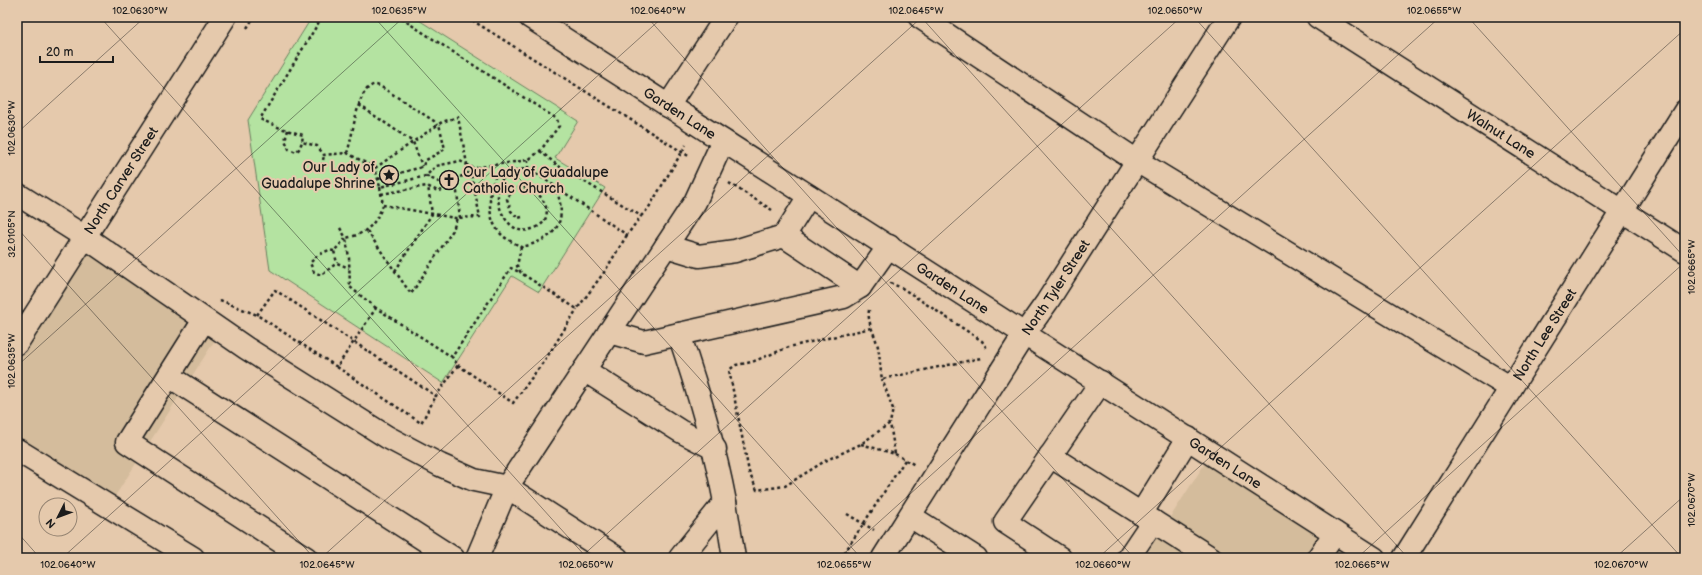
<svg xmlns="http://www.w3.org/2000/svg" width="1702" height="575" viewBox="0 0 1702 575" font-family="'Balsamiq Sans',sans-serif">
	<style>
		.built { fill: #d4bc9c }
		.green { fill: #b4e3a1; stroke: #68805e }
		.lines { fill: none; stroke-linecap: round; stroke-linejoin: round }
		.minor-casing { stroke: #1c1c1c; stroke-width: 25 }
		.path { stroke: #1c1c1c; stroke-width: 2.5; stroke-dasharray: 3 3; stroke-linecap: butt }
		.minor { stroke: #e5c9ac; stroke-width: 22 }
		.ticks { fill: none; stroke: #1c1c1c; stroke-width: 1; stroke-opacity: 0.45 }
		.labels { text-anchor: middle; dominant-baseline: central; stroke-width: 4; stroke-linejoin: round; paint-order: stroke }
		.street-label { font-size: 14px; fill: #1c1c1c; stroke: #e5c9ac }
		.poi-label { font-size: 14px; fill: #1c1c1c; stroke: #e5c9ac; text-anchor: end }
		.neatline { fill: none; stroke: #1c1c1c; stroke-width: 1.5 }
		.ticks-label { font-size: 10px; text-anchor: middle; fill: #1c1c1c }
	</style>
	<rect width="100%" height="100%" fill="#e5c9ac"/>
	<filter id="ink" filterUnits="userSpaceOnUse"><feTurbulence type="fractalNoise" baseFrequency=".025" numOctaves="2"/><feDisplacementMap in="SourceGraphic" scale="8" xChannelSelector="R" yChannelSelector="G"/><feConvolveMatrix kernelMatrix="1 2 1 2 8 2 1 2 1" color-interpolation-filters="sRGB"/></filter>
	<g filter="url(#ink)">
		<g class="built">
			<path d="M85,237L224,326L110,504L17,444V343Z"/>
			<path d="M1211,454L1374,558H1144Z"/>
		</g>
		<path class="green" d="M312,17H414L578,121L555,158L605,188L539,292L512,276L443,383L270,270L248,120Z"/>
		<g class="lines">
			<defs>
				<g id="minor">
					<path id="s1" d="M530,17L1374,558"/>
					<path d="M920,17L1137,161L1511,388"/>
					<path id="s2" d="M1318,17L1685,251"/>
					<path d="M668,106L726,17"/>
					<path d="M17,194L85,237L246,348L387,437L440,465L474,480L507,487L617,558"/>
					<path d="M784,236L860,287L889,246"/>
					<path d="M666,246L699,256L735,251L784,236L809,196"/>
					<path d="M204,320L127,442L306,558"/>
					<path d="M609,332L644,342L844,297L860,287"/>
					<path d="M679,334C698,390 714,444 725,502L680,558"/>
					<path id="s3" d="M17,343L225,17"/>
					<path d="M584,370L680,431L715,449"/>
					<path d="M169,376L453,558"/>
					<path d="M17,450L193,558"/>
					<path d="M1050,456L1211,558"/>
					<path d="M725,502L734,558"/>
					<path d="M1141,514L1188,438"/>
					<path d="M910,516L976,558"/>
					<path d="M477,558L507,487L695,202L723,141"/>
					<path id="s4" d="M883,558L1025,333L1047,302L1229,17"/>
					<path d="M1060,558L1005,522L1101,382"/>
					<path d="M1128,558L1153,521"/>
					<path d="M1318,558L1335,533"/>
					<path id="s5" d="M1404,558L1685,111"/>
				</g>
			</defs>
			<use href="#minor" class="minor-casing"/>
			<g class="path">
				<path d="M322,17L260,119L280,128L303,135L302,142L317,146L324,155L347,153L375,168L380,187L426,176L436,166L460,161L473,168L528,160L540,151L559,126L557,119L399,17"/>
				<path d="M467,17L690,157"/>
				<path d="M247,28L254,17"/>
				<path d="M359,105L413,142L422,166"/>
				<path d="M288,130L285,140L289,149L296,152L299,149L302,142"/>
				<path d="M540,151L557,165L641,216L648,209L686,145"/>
				<path d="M347,153C353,137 356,94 371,86C375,83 379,86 383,88L434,121L437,125"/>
				<path d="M528,160V168L627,235L641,216"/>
				<path d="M322,166L324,155"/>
				<path d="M375,168L442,122L458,117L467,164"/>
				<path d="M507,174L496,175C488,194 486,220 502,235C507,240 515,243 521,247C555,240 569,223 556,189"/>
				<path d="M426,176L439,182L463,176L473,168"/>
				<path d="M378,179L422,167L426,160L445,149L439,124"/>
				<path d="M729,183L772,210"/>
				<path d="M380,187L383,205L455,218L480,217L472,178L469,172"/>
				<path d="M381,194L427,186L438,191L451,189L457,192L460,218"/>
				<path d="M522,217L518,218L511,211L507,199C525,165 567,215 535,228C529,230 523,232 517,229C499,221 490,188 507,174C513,170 521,170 528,168"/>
				<path d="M340,228L346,238L334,251L337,263L349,268"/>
				<path d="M367,231L411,294L453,230L457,218"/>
				<path d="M521,247L517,266L521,273L577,309L605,271L627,235"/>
				<path d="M334,251L329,250L318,255L310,263L314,272L321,275L337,263"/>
				<path d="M395,271L432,214L428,186"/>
				<path d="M890,283L902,288L982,341L988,350"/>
				<path d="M220,300L257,315L337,367L376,308L452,357L511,268L521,273"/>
				<path d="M376,308L350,287L349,258L346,238C366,234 375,225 383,205"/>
				<path d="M869,310C867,323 875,334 878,347C880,357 880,368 882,379L981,358"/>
				<path d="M257,315L275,290L436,396L458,365L452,357"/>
				<path d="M871,328L789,347L752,362L736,365L729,370L749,472L757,490L785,486L825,461L861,444L890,423L893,409L882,379"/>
				<path d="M458,365L513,403L547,357L577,309"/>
				<path d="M337,367L421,423L436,396"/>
				<path d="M861,444L895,454L890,423"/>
				<path d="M895,454L915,465"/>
				<path d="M847,514L874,530"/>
				<path d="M841,558L905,460"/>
			</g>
			<use href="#minor" class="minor"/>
		</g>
	</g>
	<path class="ticks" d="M100,17L587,558M374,17L861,558M647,17L1134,558M921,17L1408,558M1194,17L1682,558M1468,17L1685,258M17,133L145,17M17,228L314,558M17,366L404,17M17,532L40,558M62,558L663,17M321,558L922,17M580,558L1181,17M839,558L1440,17M1098,558L1685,29M1357,558L1685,262M1615,558L1685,495"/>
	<defs>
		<symbol id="sight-ring" viewBox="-11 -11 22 22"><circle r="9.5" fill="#e5c9ac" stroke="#1c1c1c" stroke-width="1.5"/><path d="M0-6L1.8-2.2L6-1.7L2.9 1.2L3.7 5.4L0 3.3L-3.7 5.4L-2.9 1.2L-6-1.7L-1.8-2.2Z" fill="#1c1c1c"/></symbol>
		<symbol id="church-ring" viewBox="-11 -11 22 22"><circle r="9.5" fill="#e5c9ac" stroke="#1c1c1c" stroke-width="1.5"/><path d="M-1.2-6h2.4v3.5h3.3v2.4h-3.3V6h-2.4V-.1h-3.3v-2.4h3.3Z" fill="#1c1c1c"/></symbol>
	</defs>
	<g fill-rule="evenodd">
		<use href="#sight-ring" x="378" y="164" width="22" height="22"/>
		<use href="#church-ring" x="438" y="169" width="22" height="22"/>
	</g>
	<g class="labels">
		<g class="street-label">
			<text stroke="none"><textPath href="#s1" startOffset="178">Garden Lane</textPath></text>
			<text stroke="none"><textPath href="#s2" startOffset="217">Walnut Lane</textPath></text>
			<text stroke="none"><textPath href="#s3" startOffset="193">North Carver Street</textPath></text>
			<text stroke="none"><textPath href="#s1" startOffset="502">Garden Lane</textPath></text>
			<text stroke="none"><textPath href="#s4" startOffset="321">North Tyler Street</textPath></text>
			<text stroke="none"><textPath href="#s5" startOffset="264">North Lee Street</textPath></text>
			<text stroke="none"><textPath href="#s1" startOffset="826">Garden Lane</textPath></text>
		</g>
		<g class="poi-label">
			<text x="375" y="167">Our Lady of<tspan x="375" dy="16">Guadalupe Shrine</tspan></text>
			<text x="463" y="172" text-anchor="start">Our Lady of Guadalupe<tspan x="463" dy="16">Catholic Church</tspan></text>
		</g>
	</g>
	<rect width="1702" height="575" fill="none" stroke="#e5c9ac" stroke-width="44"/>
	<g transform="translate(58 517) rotate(228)"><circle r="19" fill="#e5c9ac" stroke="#958472"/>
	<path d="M0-3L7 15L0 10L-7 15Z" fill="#1c1c1c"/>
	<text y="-6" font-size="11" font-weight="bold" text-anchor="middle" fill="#1c1c1c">N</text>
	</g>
	<path d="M40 56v6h73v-6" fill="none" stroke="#1c1c1c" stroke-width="2"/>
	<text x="46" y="56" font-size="12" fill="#1c1c1c" stroke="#e5c9ac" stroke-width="3" paint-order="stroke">20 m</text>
	<rect x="22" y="22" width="1658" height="531" class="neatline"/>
	<g class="ticks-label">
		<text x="140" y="14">102.0630°W</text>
		<text x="399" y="14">102.0635°W</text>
		<text x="658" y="14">102.0640°W</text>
		<text x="916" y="14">102.0645°W</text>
		<text x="1175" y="14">102.0650°W</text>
		<text x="1434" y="14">102.0655°W</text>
		<text transform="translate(11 128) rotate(-90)" y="4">102.0630°W</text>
		<text transform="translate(11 234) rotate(-90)" y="4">32.0105°N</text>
		<text transform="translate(1691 267) rotate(-90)" y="4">102.0665°W</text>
		<text transform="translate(11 361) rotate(-90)" y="4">102.0635°W</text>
		<text transform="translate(1691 500) rotate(-90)" y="4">102.0670°W</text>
		<text x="68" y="568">102.0640°W</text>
		<text x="327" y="568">102.0645°W</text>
		<text x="586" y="568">102.0650°W</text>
		<text x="844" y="568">102.0655°W</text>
		<text x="1103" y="568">102.0660°W</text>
		<text x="1362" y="568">102.0665°W</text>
		<text x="1621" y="568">102.0670°W</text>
	</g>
</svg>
